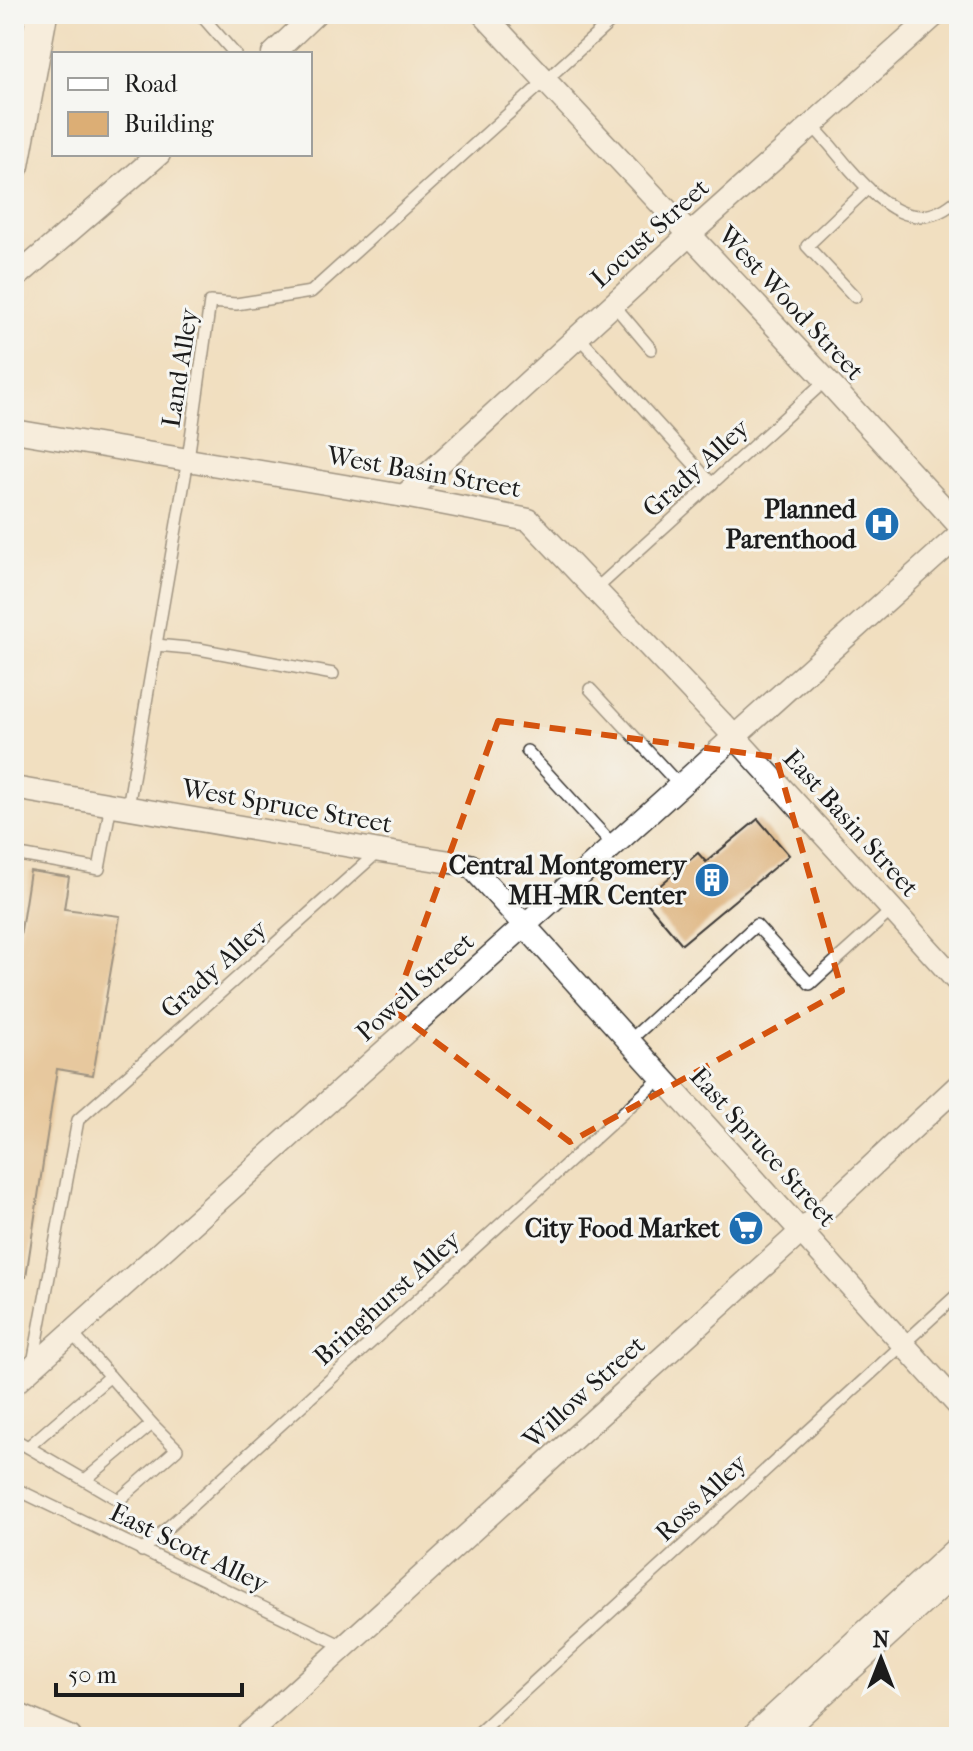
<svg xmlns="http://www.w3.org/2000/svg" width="973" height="1751" viewBox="0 0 973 1751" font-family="'IM FELL French Canon',serif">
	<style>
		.building { fill: #dcae75 }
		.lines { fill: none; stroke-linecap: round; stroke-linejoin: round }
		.lane-casing { stroke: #3c3935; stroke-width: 14 }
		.street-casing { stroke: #3c3935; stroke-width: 25 }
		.secondary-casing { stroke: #3c3935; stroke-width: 33 }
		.highway-casing { stroke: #3c3935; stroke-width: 43 }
		.lane { stroke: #fff; stroke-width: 11 }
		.street { stroke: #fff; stroke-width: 22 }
		.secondary { stroke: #fff; stroke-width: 30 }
		.highway { stroke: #fff; stroke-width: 40 }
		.marked { fill: none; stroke: #d4530e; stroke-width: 6; stroke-dasharray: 16 10; stroke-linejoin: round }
		.labels { text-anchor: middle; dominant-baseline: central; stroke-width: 6; stroke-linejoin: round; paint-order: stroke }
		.street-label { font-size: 26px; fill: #1c1c1c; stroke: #f6f6f2 }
		.poi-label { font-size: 26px; font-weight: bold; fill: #1c1c1c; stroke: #f6f6f2; text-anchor: end }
	</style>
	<rect width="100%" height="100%" fill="#f6f6f2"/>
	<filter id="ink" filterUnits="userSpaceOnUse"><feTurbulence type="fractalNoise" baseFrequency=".0125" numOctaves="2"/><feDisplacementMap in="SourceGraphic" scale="16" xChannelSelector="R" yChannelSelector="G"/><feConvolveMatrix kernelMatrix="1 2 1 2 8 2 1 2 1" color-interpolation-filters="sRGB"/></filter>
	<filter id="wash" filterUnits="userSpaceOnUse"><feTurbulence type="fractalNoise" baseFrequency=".006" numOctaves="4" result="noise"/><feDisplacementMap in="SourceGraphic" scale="32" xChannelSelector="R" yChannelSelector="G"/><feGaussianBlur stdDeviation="1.8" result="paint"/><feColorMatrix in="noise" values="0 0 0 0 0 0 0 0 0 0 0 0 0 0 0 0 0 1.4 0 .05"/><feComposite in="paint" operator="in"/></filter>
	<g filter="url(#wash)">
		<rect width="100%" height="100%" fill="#f1dfc0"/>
		<g id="blocks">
			<g class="building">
				<path d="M758,819L789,855L682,944L644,899L698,853L706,862Z"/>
				<path d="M30,871L69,877L64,909L120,916L93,1075L57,1069L26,1277L14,1276V976Z"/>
			</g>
		</g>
	</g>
	<g filter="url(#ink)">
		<use href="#blocks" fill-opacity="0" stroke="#3c3935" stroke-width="2"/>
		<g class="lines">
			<defs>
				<g id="lane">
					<path d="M200,14L235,54"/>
					<path d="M812,125C825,139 837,153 849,168C879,202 916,239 959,198"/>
					<path d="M855,297L807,246L868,188"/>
					<path d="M613,304L651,349"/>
					<path d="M578,336L712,484"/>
					<path d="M596,589L826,380"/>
					<path d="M156,645L199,649L333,674"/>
					<path d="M590,689L680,786"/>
					<path d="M527,751L614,846"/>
					<path d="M128,807L188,459L210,302L236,304L311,292L619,14"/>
					<path d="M14,854L99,869L111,804"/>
					<path d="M629,1041L756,925L810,984L892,910"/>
					<path d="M33,1363L78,1120L379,851"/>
					<path d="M14,1439L119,1500L177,1449L152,1424L71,1332"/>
					<path d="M28,1447L110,1376"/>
					<path d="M85,1480L152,1424"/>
					<path d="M14,1488L345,1647"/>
					<path d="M142,1551L661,1078"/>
					<path d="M474,1737L959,1293"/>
				</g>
				<g id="street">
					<path d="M483,14L826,380L959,525"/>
					<path d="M273,54L315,14"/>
					<path d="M14,279L159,154"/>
					<path d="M14,431L404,496L529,520L735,737L959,983"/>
					<path d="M404,496L689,235L936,14"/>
					<path d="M14,788L380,851L470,865L959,1406"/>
					<path d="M14,1384L959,535"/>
					<path d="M14,1713L70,1737"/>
					<path d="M245,1737L802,1231L959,1085"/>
				</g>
				<path id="secondary" d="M14,165L42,14"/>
				<path id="highway" d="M764,1737L959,1558"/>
			</defs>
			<use href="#lane" class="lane-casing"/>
			<use href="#street" class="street-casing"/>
			<use href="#secondary" class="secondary-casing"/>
			<use href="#highway" class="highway-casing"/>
			<use href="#lane" class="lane"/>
			<use href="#street" class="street"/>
			<use href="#secondary" class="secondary"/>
			<use href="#highway" class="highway"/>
		</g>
	</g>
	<path d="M0 0H973V1751H0ZM498,721L776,757L842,991L570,1142L393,1010Z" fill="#f1dfc0" fill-opacity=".55" fill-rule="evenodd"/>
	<path class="marked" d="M498,721L776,757L842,991L570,1142L393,1010Z"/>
	<defs>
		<symbol id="hospital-disc" viewBox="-11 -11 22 22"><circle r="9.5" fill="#1f6fb2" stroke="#f6f6f2"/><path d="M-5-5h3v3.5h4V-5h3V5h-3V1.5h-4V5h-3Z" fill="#fff"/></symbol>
		<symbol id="building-disc" viewBox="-11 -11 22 22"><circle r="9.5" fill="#1f6fb2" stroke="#f6f6f2"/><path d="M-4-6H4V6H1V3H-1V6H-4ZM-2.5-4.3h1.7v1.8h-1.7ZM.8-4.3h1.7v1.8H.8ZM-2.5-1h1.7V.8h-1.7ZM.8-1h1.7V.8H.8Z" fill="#fff"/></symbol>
		<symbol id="supermarket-disc" viewBox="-11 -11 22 22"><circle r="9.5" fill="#1f6fb2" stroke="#f6f6f2"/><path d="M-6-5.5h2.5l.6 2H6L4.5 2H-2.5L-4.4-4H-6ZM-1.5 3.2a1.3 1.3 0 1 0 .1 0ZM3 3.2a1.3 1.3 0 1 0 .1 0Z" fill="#fff"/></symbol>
	</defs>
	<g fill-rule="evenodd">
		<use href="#hospital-disc" x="862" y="504" width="40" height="40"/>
		<use href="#building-disc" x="692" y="860" width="40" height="40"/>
		<use href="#supermarket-disc" x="726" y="1208" width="40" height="40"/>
	</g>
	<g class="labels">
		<g class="street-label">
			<text transform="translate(650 233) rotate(-42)">Locust Street</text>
			<text transform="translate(791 303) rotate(47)">West Wood Street</text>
			<text transform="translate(180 368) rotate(-81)">Land Alley</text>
			<text transform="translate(696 468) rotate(-42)">Grady Alley</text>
			<text transform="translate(424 472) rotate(10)">West Basin Street</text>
			<text transform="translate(287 806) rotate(10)">West Spruce Street</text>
			<text transform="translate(851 823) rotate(48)">East Basin Street</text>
			<text transform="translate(214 969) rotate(-42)">Grady Alley</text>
			<text transform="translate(415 987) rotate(-42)">Powell Street</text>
			<text transform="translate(763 1147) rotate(48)">East Spruce Street</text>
			<text transform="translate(387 1298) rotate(-42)">Bringhurst Alley</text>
			<text transform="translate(584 1392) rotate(-42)">Willow Street</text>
			<text transform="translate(701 1498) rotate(-43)">Ross Alley</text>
			<text transform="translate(189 1548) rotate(26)">East Scott Alley</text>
		</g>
		<g class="poi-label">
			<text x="856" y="509">Planned<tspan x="856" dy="30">Parenthood</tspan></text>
			<text x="686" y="865">Central Montgomery<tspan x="686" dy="30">MH-MR Center</tspan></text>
			<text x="720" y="1228">City Food Market</text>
		</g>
	</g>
	<rect width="973" height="1751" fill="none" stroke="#f6f6f2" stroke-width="48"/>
	<rect x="52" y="52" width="260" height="104" fill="#f6f6f2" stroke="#9f9f9c" stroke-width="2"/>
	<rect x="68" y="78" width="40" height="12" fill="#ffffff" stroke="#9f9f9c" stroke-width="2"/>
	<text x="124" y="92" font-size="24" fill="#1c1c1c">Road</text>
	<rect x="68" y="112" width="40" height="24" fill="#dcae75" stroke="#9f9f9c" stroke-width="2"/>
	<text x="124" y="132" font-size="24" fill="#1c1c1c">Building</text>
	<g transform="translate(881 1659)" stroke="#f6f6f2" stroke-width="6" paint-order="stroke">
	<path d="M0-6L14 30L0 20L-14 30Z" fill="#1c1c1c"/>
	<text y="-12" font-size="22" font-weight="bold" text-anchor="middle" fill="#1c1c1c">N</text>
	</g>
	<path d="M56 1683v12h186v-12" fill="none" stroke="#1c1c1c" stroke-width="4"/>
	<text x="68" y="1683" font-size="24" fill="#1c1c1c" stroke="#f6f6f2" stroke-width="6" paint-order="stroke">50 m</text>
</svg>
